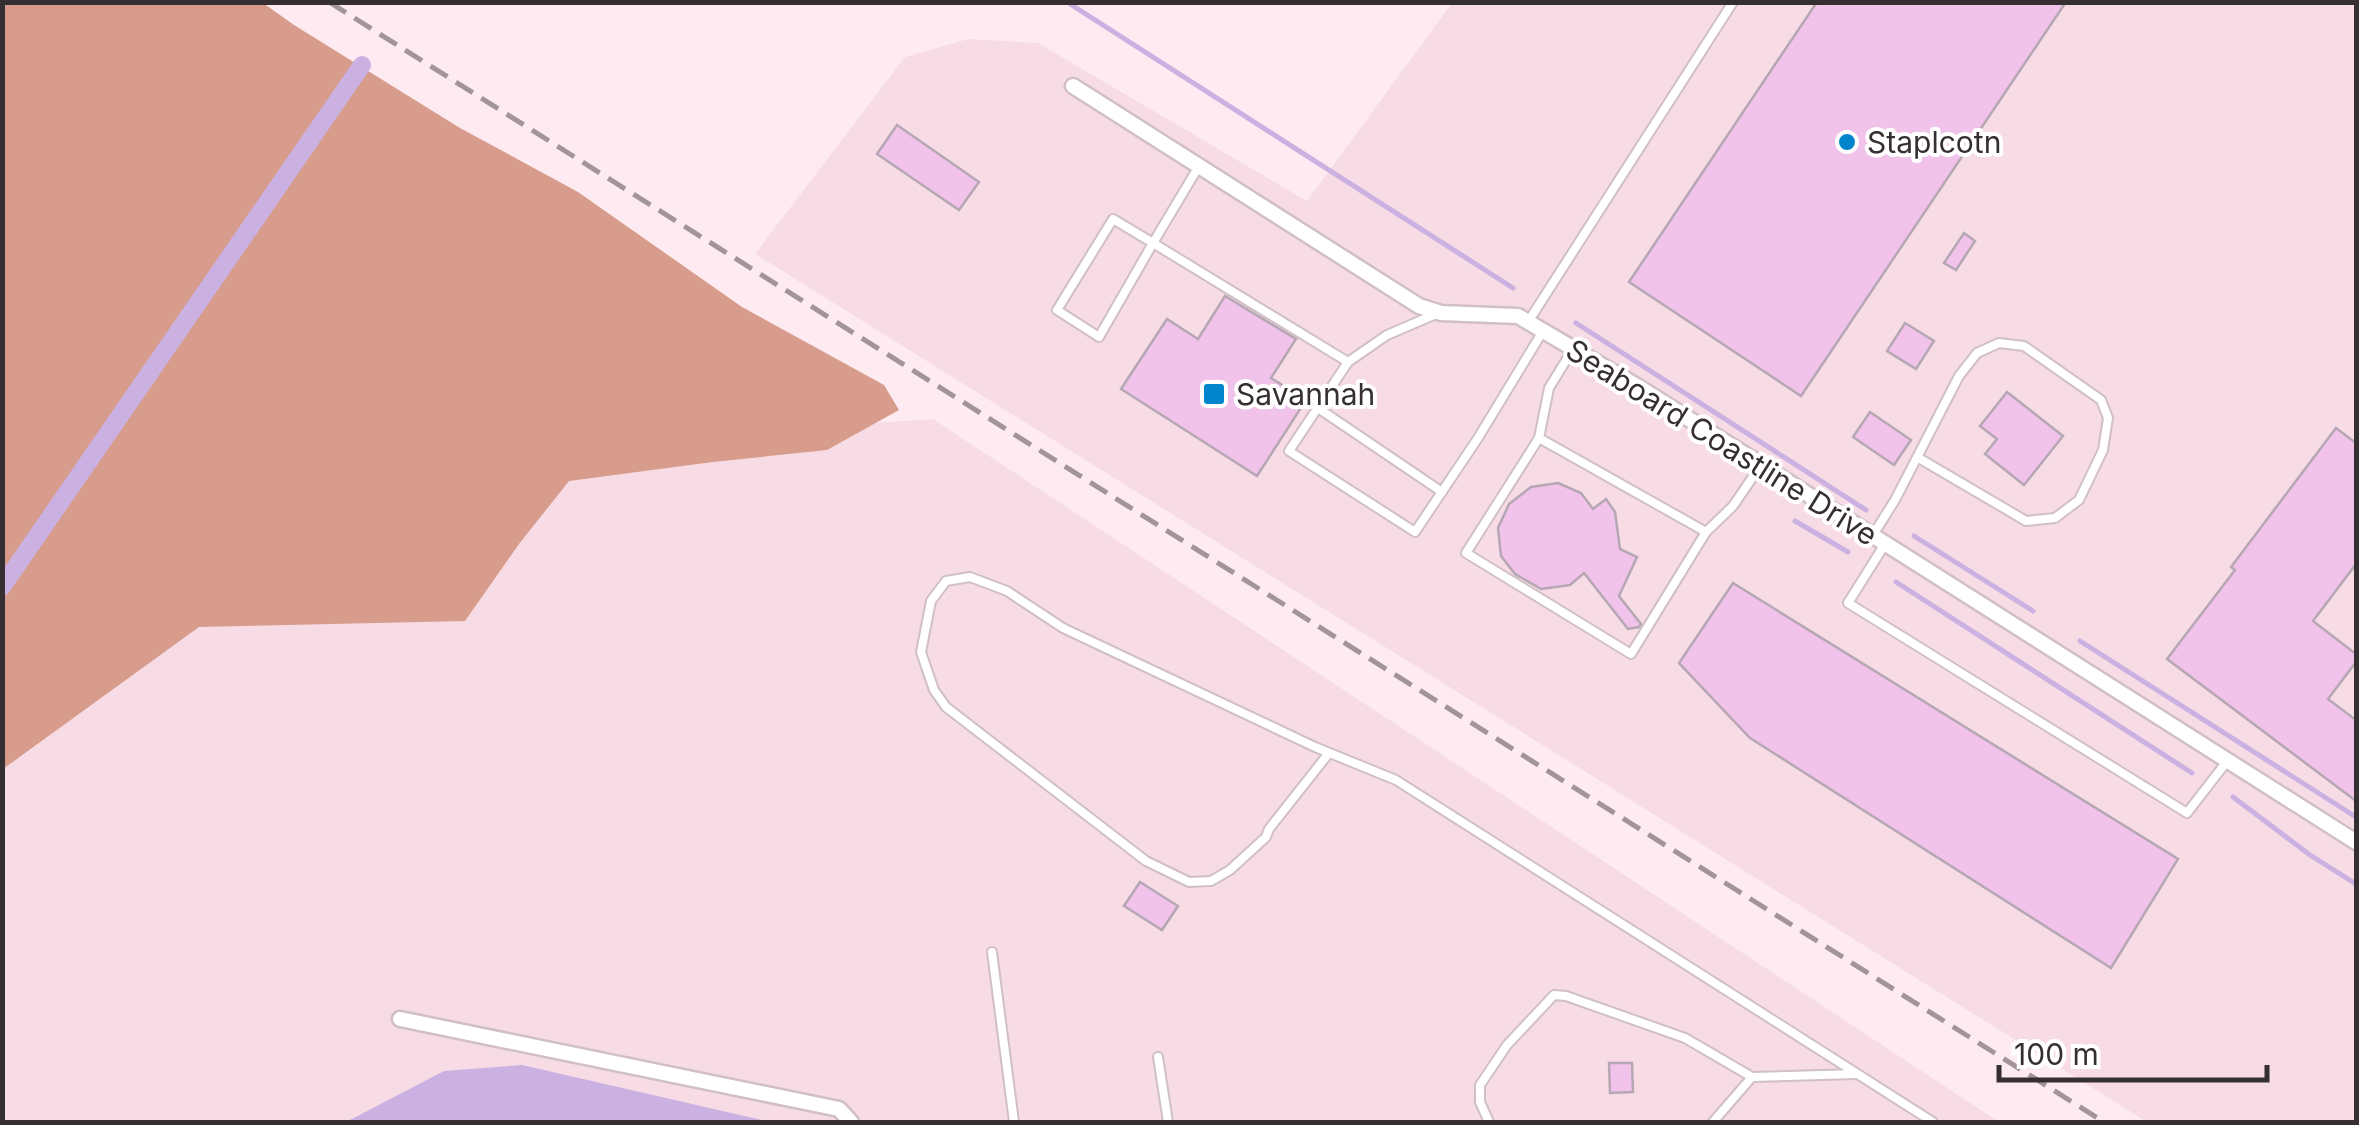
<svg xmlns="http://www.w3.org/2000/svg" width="2359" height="1125" viewBox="0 0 2359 1125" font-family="Inter,sans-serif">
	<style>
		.built { fill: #f7dce6 }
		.forest { fill: #d79c8b }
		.water { fill: #cbb0e2 }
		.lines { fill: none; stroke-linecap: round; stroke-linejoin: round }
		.stream { stroke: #cbb0e2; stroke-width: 5 }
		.canal { stroke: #cbb0e2; stroke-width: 18 }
		.building { fill: #f1c2ea; stroke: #b5a7b3; stroke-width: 2.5 }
		.lane-casing { stroke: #d1bfc6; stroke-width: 12 }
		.street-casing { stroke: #d1bfc6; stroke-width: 19 }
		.lane { stroke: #fff; stroke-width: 8 }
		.street { stroke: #fff; stroke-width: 14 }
		.rail { stroke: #a2959a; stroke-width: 5; stroke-dasharray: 20 10; stroke-linecap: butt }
		.poi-dot { fill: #0284cc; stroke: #fff; stroke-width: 4 }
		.labels { text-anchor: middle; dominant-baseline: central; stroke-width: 8; stroke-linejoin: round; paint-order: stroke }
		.poi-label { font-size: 30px; fill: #362f31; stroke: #fff; text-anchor: start }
		.street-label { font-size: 30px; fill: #362f31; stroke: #fff }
	</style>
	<rect width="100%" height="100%" fill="#feebf2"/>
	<g class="built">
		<path d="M1452,3H2356V1122H2147L755,254L905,57L968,39L1038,43L1307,201Z"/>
		<path d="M933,419L1999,1122H3V761L312,544L745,432Z"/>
	</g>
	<path class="forest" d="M3,2L263,3L294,25L460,128L578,192L742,307L884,385L899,410L827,450L713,462L569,481L519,544L465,621L199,627L3,769Z"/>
	<path class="water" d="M522,1065L770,1122H346L444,1071Z"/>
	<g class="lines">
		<g class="stream">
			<path d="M1067,2L1513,288"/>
			<path d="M1576,323L1866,510"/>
			<path d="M1795,521L1848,552"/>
			<path d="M1914,536L2033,611"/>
			<path d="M1896,582L2192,773"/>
			<path d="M2080,641L2356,817"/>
			<path d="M2233,797L2310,855L2356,884"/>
		</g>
		<path class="canal" d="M2,587L362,65"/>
	</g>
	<g class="building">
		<path d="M1817,2H2066L1801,396L1629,282Z"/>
		<path d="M897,125L979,182L959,210L877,154Z"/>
		<path d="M1964,233L1975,241L1956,270L1944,263Z"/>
		<path d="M1225,296L1296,339L1271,378L1306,400L1257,476L1121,389L1167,319L1198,339Z"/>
		<path d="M1905,323L1934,341L1916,369L1887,351Z"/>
		<path d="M2007,392L2063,436L2024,485L1985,454L1997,439L1980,426Z"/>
		<path d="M1870,412L1911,440L1894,465L1853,437Z"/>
		<path d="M2336,428L2356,443V564L2313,621L2356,654V662L2328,699L2356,720V801L2167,659L2235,570L2231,567Z"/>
		<path d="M1558,483L1581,493L1593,509L1606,499L1615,512L1620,549L1637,557L1619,596L1641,624L1639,627L1628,629L1584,573L1570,585L1541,589L1515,574L1501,556L1498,528L1509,504L1531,487Z"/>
		<path d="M1733,583L2178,859L2111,968L1750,738L1679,663Z"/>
		<path d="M1140,882L1178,906L1162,930L1124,906Z"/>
		<path d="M1609,1063H1632L1633,1092L1610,1093Z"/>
	</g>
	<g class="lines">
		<defs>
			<g id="lane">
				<path d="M1199,166L1153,243L1348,362"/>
				<path d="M1113,219L1153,243L1099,337L1057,310Z"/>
				<path d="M1436,314L1387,335L1348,362L1289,451L1415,532L1478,438L1543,331"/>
				<path d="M1528,322L1733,2"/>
				<path d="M1573,349L1549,388L1539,438L1706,532L1733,506L1761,465"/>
				<path d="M1318,408L1442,492"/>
				<path d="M1539,438L1466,553L1631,654L1706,532"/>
				<path d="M1873,535L1895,500L1959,376L1977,353L1999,343L2024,346L2101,400L2108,418L2103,450L2079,500L2055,518L2026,521L1917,457"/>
				<path d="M1885,544L1848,603L2187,813L2228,760"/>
				<path d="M1329,753L1269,829L1266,837L1230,870L1211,881L1189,882L1146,861L946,707L934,690L921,652L931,601L946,581L970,577L1007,591L1063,628L1315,747L1396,780L1933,1122"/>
				<path d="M992,952L1014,1122"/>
				<path d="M1158,1057L1168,1122"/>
				<path d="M1489,1122L1480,1102V1085L1507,1045L1554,995L1566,996L1685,1038L1752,1077L1857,1074"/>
				<path d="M1713,1122L1752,1077"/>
			</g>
			<g id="street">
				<path d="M1073,86L1419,306L1441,313L1518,316L1640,388L2356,842"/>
				<path d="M400,1019L839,1109L851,1122"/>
			</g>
		</defs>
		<use href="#lane" class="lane-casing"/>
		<use href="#street" class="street-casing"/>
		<use href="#lane" class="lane"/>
		<use href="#street" class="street"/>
		<path class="rail" d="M329,2L2104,1122"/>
	</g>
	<g class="poi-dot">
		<circle cx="1847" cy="142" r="10"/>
		<rect x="1202" y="382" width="24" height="24" rx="5"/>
	</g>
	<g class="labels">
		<g class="poi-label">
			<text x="1867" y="142">Staplcotn</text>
			<text x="1236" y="394">Savannah</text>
		</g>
		<g class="street-label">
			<text transform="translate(1722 442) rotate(32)">Seaboard Coastline Drive</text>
		</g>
	</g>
	<rect width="2359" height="1125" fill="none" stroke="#362f31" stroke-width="10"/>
	<path d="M1999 1065v15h268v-15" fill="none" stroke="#362f31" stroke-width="5"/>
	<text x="2014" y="1065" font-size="30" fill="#362f31" stroke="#ffffff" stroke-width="8" paint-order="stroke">100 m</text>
</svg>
